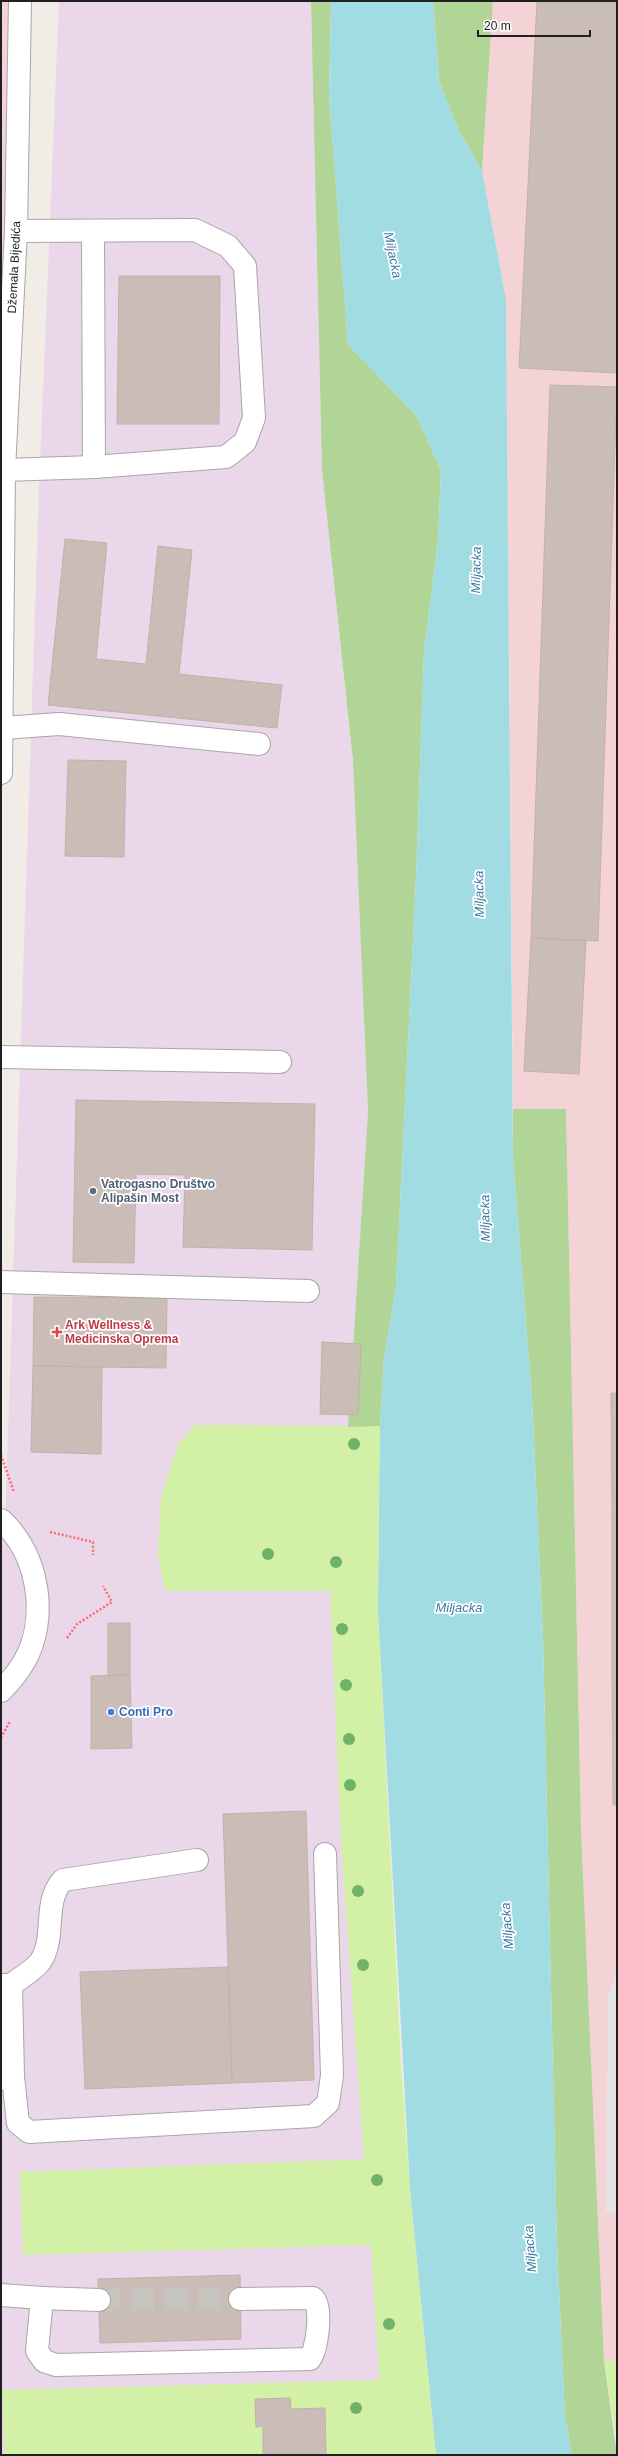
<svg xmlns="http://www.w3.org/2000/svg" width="618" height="2456" viewBox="0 0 618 2456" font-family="Arial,sans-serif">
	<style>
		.commercial { fill: #f3d3d6 }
		.industrial { fill: #ebd7ea }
		.grass { fill: #d3f0a7 }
		.forest { fill: #b0d596 }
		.parking { fill: #e4e4e4 }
		.water { fill: #a2dce3 }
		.building { fill: #cabdb8; stroke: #c5b0a6 }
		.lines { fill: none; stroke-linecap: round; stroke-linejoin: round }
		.minor-tunnel { stroke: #c7c3be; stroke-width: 22; stroke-dasharray: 22 11; stroke-linecap: butt }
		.minor-casing { stroke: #a7a7a7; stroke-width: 24 }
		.path { stroke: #ff696b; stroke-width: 2.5; stroke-dasharray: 2 2; stroke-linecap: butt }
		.minor { stroke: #fff; stroke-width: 22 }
		.tree { fill: #70b368 }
		.service-dot { fill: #5c6f8a; stroke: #fff; stroke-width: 1.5 }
		.health-dot { fill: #e0444e; stroke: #fff; stroke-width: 1.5 }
		.shop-dot { fill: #3f7fe0; stroke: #fff; stroke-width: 1.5 }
		.labels { text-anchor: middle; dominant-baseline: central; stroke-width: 3.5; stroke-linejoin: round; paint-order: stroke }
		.street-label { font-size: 12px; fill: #202020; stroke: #fff }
		.service-label { font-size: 12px; font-weight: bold; fill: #4e5e75; stroke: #fff; text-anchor: start }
		.health-label { font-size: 12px; font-weight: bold; fill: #be3a42; stroke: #fff; text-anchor: start }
		.shop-label { font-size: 12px; font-weight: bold; fill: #366cbe; stroke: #fff; text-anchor: start }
		.water-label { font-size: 13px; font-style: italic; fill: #3b7aa1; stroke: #fff }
	</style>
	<rect width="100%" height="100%" fill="#f1ece5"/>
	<g class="commercial">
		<path d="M1,1H15L1,374Z"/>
		<path d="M493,1H617V2361H604L581,1828L566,1109H513L506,299L482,171Z"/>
	</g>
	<path class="industrial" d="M59,1H311L322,470L353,761L368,1112L344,1496L410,2455H1V1520L5,1523L39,489Z"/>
	<g class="grass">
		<path d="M195,1425L380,1426L378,1611L401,2063L410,2189L436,2455H5L2,2390L379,2380L371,2245L23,2255L20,2172L364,2159L341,1840L330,1591H165L158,1556L161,1497L178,1444Z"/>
		<path d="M604,2361H617V2442L616,2436Z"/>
	</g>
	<g class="forest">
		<path d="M311,1H331L329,95L348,345L416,415L441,470L438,541L424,653L416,878L396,1287L384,1359L380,1426L348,1427L368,1112L353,761L322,470Z"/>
		<path d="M433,1H493L482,171L458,129L439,81Z"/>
		<path d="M513,1109H566L581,1828L604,2361L617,2455H572L565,2418L557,2246L543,1638L532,1398L513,1158Z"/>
	</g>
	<path class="parking" d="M617,1971V2212L606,2211L608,1995Z"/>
	<path class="water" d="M331,1H433L439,81L458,129L482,171L506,299L513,1158L532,1398L543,1638L557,2246L565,2418L572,2455H436L410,2189L378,1611L380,1426L384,1359L396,1287L416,878L424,653L438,541L441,470L416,415L348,345L329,95Z"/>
	<g class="building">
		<path d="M537,1H617V373L519,368Z"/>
		<path d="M119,276H220L219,424H117Z"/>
		<path d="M550,385L617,387L598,941L531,938Z"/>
		<path d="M65,539L107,543L96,659L146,664L158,546L192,550L179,674L282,685L277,728L48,705Z"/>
		<path d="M68,760L126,761L124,857L65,856Z"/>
		<path d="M531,938L586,941L579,1074L524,1071Z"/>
		<path d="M76,1100L315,1104L312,1250L183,1247L185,1175L136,1174L134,1263L73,1262Z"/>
		<path d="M34,1297L167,1298L166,1368L33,1366Z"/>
		<path d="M322,1342L361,1344L358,1415L320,1414Z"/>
		<path d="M33,1366L102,1367L101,1454L31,1452Z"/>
		<path d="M611,1393H617V1518H612Z"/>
		<rect x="612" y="1518" width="5" height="154"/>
		<path d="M108,1623H130V1675L108,1676Z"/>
		<path d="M612,1672H617V1805H613Z"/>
		<path d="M130,1675L132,1748L91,1749V1676Z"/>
		<path d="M306,1811L314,2080L232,2083L223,1814Z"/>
		<path d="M228,1967L232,2083L85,2089L80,1972Z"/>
		<path d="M240,2275L241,2339L100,2343L98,2279Z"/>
		<path d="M290,2398L291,2409L325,2408L326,2455H263V2426L256,2427L255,2399Z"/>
	</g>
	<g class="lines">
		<path class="minor-tunnel" d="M99,2300L240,2299"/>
		<defs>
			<g id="minor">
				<path d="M93,231L94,467"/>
				<path d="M4,470L94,467L226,457L245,442L254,418L245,266L228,246L195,230L16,231"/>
				<path d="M3,728L59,724L259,744"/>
				<path id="s1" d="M1,773L4,470L16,231L20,1"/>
				<path d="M1,1057L280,1062"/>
				<path d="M1,1282L308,1291"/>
				<path d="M1,1520C39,1554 49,1619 24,1662C18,1672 9,1683 1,1691"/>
				<path d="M1,1985H11L13,2077"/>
				<path d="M11,1985C20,1978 33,1971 40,1962C57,1938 42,1902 63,1880L197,1860"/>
				<path d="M1,2079L13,2077L18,2123L29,2132L314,2116L328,2103L332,2075L325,1854"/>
				<path d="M1,2295L42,2298"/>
				<path d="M99,2300L42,2298L37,2351L44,2361L56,2365L310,2359C317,2349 323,2307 313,2298L240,2299"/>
			</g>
		</defs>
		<use href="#minor" class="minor-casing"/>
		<g class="path">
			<path d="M1,1455L14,1492"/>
			<path d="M50,1532L93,1542V1555"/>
			<path d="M67,1638L77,1624L112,1602L103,1586"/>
			<path d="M1,1738L10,1721"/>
		</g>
		<use href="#minor" class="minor"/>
	</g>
	<g class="tree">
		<circle cx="354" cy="1444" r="6"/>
		<circle cx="268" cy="1554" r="6"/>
		<circle cx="336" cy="1562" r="6"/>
		<circle cx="342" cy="1629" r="6"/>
		<circle cx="346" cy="1685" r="6"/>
		<circle cx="349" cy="1739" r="6"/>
		<circle cx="350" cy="1785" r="6"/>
		<circle cx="358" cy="1891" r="6"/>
		<circle cx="363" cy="1965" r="6"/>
		<circle cx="377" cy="2180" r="6"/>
		<circle cx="389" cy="2324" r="6"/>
		<circle cx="356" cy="2408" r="6"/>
	</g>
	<circle class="service-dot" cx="93" cy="1191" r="4"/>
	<path class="health-dot" d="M55 1326h4v4h4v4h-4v4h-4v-4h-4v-4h4z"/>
	<circle class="shop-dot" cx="111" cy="1712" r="4"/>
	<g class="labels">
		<g class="street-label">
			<text stroke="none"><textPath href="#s1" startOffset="506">Džemala Bijedića</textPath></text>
		</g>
		<g class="service-label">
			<text x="101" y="1184">Vatrogasno Društvo<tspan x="101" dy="14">Alipašin Most</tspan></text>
		</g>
		<g class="health-label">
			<text x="65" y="1325">Ark Wellness &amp;<tspan x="65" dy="14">Medicinska Oprema</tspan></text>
		</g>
		<g class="shop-label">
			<text x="119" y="1712">Conti Pro</text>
		</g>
		<g class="water-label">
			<text transform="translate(393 255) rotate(79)">Miljacka</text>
			<text transform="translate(476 570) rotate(-89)">Miljacka</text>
			<text transform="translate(479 894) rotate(-91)">Miljacka</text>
			<text transform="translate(485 1218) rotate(-91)">Miljacka</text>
			<text x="459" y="1607">Miljacka</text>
			<text transform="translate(507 1926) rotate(-94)">Miljacka</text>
			<text transform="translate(530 2249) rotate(-94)">Miljacka</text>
		</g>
	</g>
	<rect width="618" height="2456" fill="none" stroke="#202020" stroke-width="4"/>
	<path d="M478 30v6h112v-6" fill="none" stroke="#202020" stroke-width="2"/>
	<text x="484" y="30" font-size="12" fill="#202020" stroke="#ffffff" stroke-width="3" paint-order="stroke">20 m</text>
</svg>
